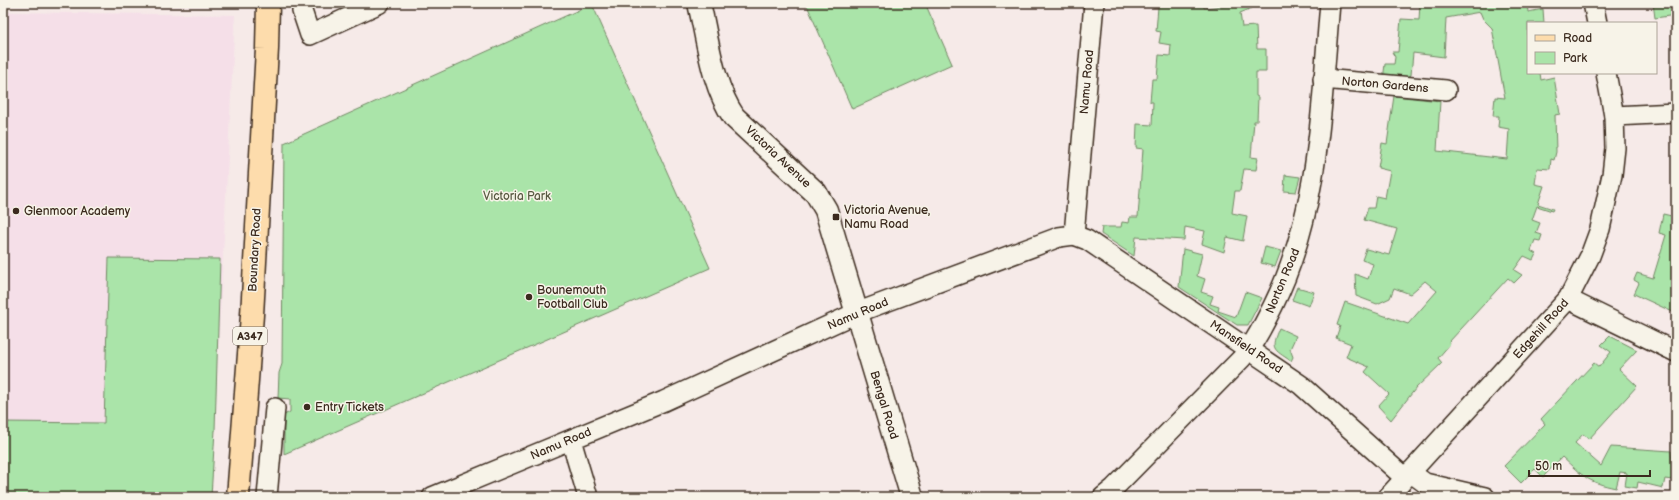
<svg xmlns="http://www.w3.org/2000/svg" width="1679" height="500" viewBox="0 0 1679 500" font-family="'Balsamiq Sans',sans-serif">
	<style>
		.built { fill: #f5dfe8 }
		.green { fill: #aae4a9; stroke: #728764 }
		.lines { fill: none; stroke-linecap: round; stroke-linejoin: round }
		.street-casing { stroke: #3b2a1e; stroke-width: 22 }
		.secondary-casing { stroke: #3b2a1e; stroke-width: 25 }
		.primary-casing { stroke: #3b2a1e; stroke-width: 25 }
		.street { stroke: #f7f3e8; stroke-width: 19 }
		.secondary { stroke: #f7f3e8; stroke-width: 22 }
		.primary { stroke: #fddcac; stroke-width: 22 }
		.poi-dot { fill: #3b2a1e; stroke: #f7f3e8; stroke-width: 1.5 }
		.labels { text-anchor: middle; dominant-baseline: central; stroke-width: 3; stroke-linejoin: round; paint-order: stroke }
		.shield { fill: #f7f3e8; stroke: #73665b; stroke-width: 1 }
		.shield-label { font-size: 11px; font-weight: bold; fill: #3b2a1e }
		.street-label { font-size: 12px; fill: #3b2a1e; stroke: #f7f3e8 }
		.park-label { font-size: 12px; fill: #575841; stroke: #f7f3e8 }
		.poi-label { font-size: 12px; fill: #3b2a1e; stroke: #f7f3e8; text-anchor: start }
	</style>
	<rect width="100%" height="100%" fill="#f6eae8"/>
	<filter id="ink" filterUnits="userSpaceOnUse"><feTurbulence type="fractalNoise" baseFrequency=".025" numOctaves="2"/><feDisplacementMap in="SourceGraphic" scale="8" xChannelSelector="R" yChannelSelector="G"/><feConvolveMatrix kernelMatrix="1 2 1 2 8 2 1 2 1" color-interpolation-filters="sRGB"/></filter>
	<g filter="url(#ink)">
		<path class="built" d="M3,12L235,15L211,497H3Z"/>
		<g class="green">
			<path d="M806,3H925L952,64L852,109Z"/>
			<path d="M1153,3H1204V8L1252,3V8L1240,13L1242,27L1256,26L1257,49H1266V72H1256V96L1258,97L1257,121H1254L1251,157L1258,158L1256,170L1244,169L1240,191H1235L1232,213L1247,216L1243,239V241L1227,237L1224,252L1202,244L1205,231L1185,227L1184,240L1136,237L1134,256L1101,234L1102,227H1121L1122,222L1129,223L1130,217H1138L1143,149L1136,148L1137,124L1152,125L1153,102H1150L1152,79H1157L1159,55L1170,56L1171,45L1159,43L1161,32L1156,31L1158,7H1153Z"/>
			<path d="M1420,3H1527L1528,12L1543,9L1544,23H1528V73H1540L1541,80L1554,77L1560,114L1555,115L1556,152L1554,160L1551,159L1550,169L1537,168L1535,184L1544,186L1538,204L1553,209L1552,211L1537,206L1532,220L1540,223L1536,233L1542,235L1540,241L1535,240L1531,251L1536,254L1533,260L1524,256L1514,270L1522,275L1514,283L1508,278L1449,342L1450,344L1438,358L1442,363L1416,388L1391,420L1378,406L1389,394L1365,372L1369,367L1346,357L1351,344L1336,338L1340,326L1337,325L1345,302L1408,324L1437,291L1425,281L1410,294L1394,288L1390,298L1377,304L1356,296L1355,274L1368,279L1373,264L1362,260L1366,249L1389,255L1397,229L1364,220L1368,208H1374L1376,196L1385,198L1390,171L1378,168L1382,143L1387,144L1394,96L1440,101L1437,151L1507,159L1509,129L1498,127L1499,116H1493L1495,97L1505,98L1492,28L1483,19L1480,12L1446,18L1444,57L1413,53L1411,75L1402,81L1383,80L1385,64H1394L1395,57L1392,52H1398L1401,19L1419,20Z"/>
			<path d="M1653,3H1676V15L1655,18Z"/>
			<path d="M592,4L710,268L284,454V415L290,412V399L278,398L279,373L282,364L284,143Z"/>
			<path d="M1285,175L1300,177L1296,192L1284,191Z"/>
			<path d="M1663,214L1676,217L1675,313L1634,294L1639,283L1634,280L1637,273L1653,278L1666,235L1659,233Z"/>
			<path d="M1265,247L1281,251L1275,267L1261,263Z"/>
			<path d="M1183,249L1202,254L1197,276L1205,279L1201,292L1213,296L1210,304L1219,307L1218,311L1236,317L1245,292L1262,298L1248,325H1237L1179,287Z"/>
			<path d="M109,258L220,259L215,430L211,497H3V422L104,423Z"/>
			<path d="M1297,287L1314,292L1309,306L1292,300Z"/>
			<path d="M1279,328L1296,336L1290,349L1293,357L1291,361C1273,349 1270,349 1279,328Z"/>
			<path d="M1610,336L1637,350L1619,369L1637,386L1589,439L1583,434L1575,443L1601,466L1611,447L1671,451L1672,462H1676V471H1674L1672,480L1665,479L1663,488L1638,482L1637,488L1625,486L1627,473L1620,472L1616,488C1587,482 1584,477 1562,457L1543,477L1535,469L1521,483L1504,466L1545,424L1541,419L1594,363L1599,367L1611,352L1601,345Z"/>
		</g>
		<g class="lines">
			<defs>
				<g id="street">
					<path d="M1593,3L1597,23"/>
					<path d="M302,11L310,35L380,3"/>
					<path d="M1323,79L1446,90"/>
					<path d="M1614,116L1676,113"/>
					<path d="M1074,235L1087,240L1301,385L1405,478"/>
					<path d="M1568,299L1676,352"/>
					<path d="M571,440L588,497"/>
					<path d="M1410,472L1425,483L1485,497"/>
					<path d="M267,497L275,408"/>
					<path d="M432,497L664,401L856,313L1059,237L1074,235L1094,3"/>
					<path d="M1103,497L1114,488L1242,358C1255,342 1264,324 1273,306C1320,211 1321,106 1330,3"/>
					<path d="M1388,497L1568,299L1590,256L1600,229L1612,175L1615,148L1614,116L1606,73"/>
				</g>
				<path id="secondary" d="M699,3C708,41 712,85 734,117L816,193L826,210L912,497"/>
				<path id="primary" d="M238,497L252,315L267,49L268,3"/>
			</defs>
			<use href="#street" class="street-casing"/>
			<use href="#secondary" class="secondary-casing"/>
			<use href="#primary" class="primary-casing"/>
			<use href="#street" class="street"/>
			<use href="#secondary" class="secondary"/>
			<use href="#primary" class="primary"/>
		</g>
	</g>
	<g class="poi-dot">
		<circle cx="16" cy="211" r="4"/>
		<rect x="832" y="213" width="8" height="8" rx="2"/>
		<circle cx="529" cy="297" r="4"/>
		<circle cx="307" cy="407" r="4"/>
	</g>
	<g class="labels">
		<rect class="shield" x="233" y="327" width="34" height="18" rx="3"/>
		<g class="shield-label">
			<text x="250" y="336">A347</text>
		</g>
		<g class="street-label">
			<text transform="translate(1087 82) rotate(-85)">Namu Road</text>
			<text transform="translate(1385 85) rotate(5)">Norton Gardens</text>
			<text transform="translate(778 157) rotate(43)">Victoria Avenue</text>
			<text transform="translate(255 250) rotate(-87)">Boundary Road</text>
			<text transform="translate(1283 281) rotate(-67)">Norton Road</text>
			<text transform="translate(858 314) rotate(-23)">Namu Road</text>
			<text transform="translate(1541 329) rotate(-48)">Edgehill Road</text>
			<text transform="translate(1246 347) rotate(34)">Mansfield Road</text>
			<text transform="translate(884 405) rotate(73)">Bengal Road</text>
			<text transform="translate(561 444) rotate(-23)">Namu Road</text>
		</g>
		<g class="park-label">
			<text x="517" y="196">Victoria Park</text>
		</g>
		<g class="poi-label">
			<text x="844" y="210">Victoria Avenue,<tspan x="844" dy="14">Namu Road</tspan></text>
			<text x="24" y="211">Glenmoor Academy</text>
			<text x="537" y="290">Bounemouth<tspan x="537" dy="14">Football Club</tspan></text>
			<text x="315" y="407">Entry Tickets</text>
		</g>
	</g>
	<rect width="1679" height="500" fill="none" stroke="#f7f3e8" stroke-width="16"/>
	<rect x="8" y="8" width="1663" height="484" fill="none" stroke="#3b2a1e" stroke-width="1.5" filter="url(#ink)"/>
	<rect x="1527" y="22" width="130" height="52" fill="#f7f3e8" stroke="#aca397"/>
	<rect x="1535" y="35" width="20" height="6" fill="#fddcac" stroke="#aca397"/>
	<text x="1563" y="42" font-size="12" fill="#3b2a1e">Road</text>
	<rect x="1535" y="52" width="20" height="12" fill="#aae4a9" stroke="#aca397"/>
	<text x="1563" y="62" font-size="12" fill="#3b2a1e">Park</text>
	<path d="M1529 470v6h121v-6" fill="none" stroke="#3b2a1e" stroke-width="2"/>
	<text x="1535" y="470" font-size="12" fill="#3b2a1e" stroke="#f7f3e8" stroke-width="3" paint-order="stroke">50 m</text>
</svg>
